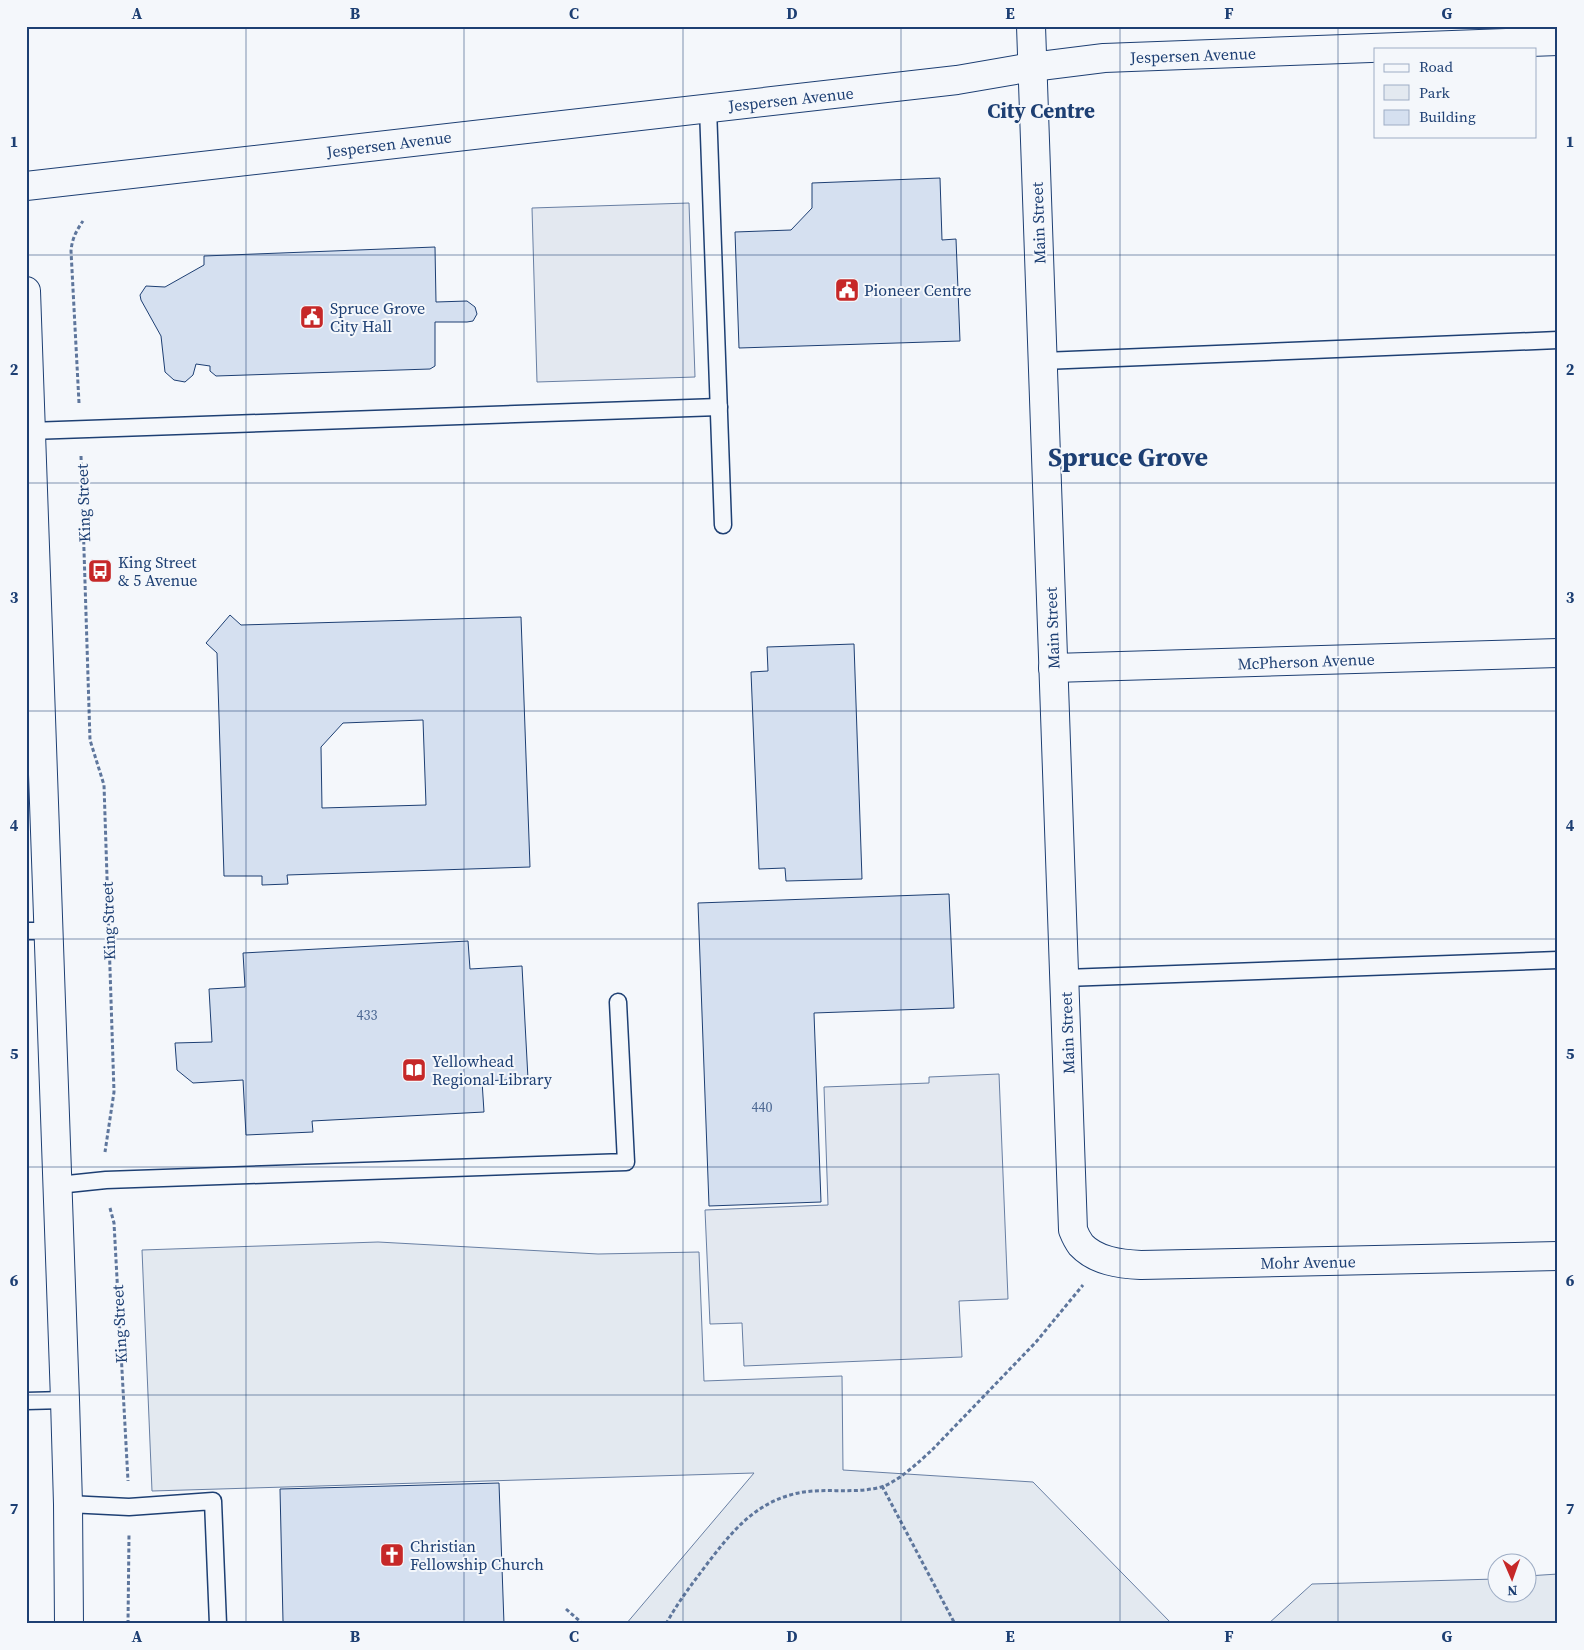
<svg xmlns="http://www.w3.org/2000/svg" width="1584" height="1650" viewBox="0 0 1584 1650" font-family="'Source Serif 4',serif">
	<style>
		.green { fill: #e3e9f0; stroke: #687fa3 }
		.parking { fill: #e3e8f0; stroke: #687fa3 }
		.building { fill: #d5e0f0; stroke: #1d3f73; fill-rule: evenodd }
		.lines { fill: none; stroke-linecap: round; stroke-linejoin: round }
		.service-casing { stroke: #1d3f73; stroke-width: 19 }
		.minor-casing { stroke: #1d3f73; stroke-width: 30 }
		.tertiary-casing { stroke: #1d3f73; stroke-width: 30 }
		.path { stroke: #5e769c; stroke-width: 3; stroke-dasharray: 4 2.5; stroke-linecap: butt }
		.service { stroke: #f4f7fb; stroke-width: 16 }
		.minor { stroke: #f4f7fb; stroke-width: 28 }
		.tertiary { stroke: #f4f7fb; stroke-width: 28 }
		.grid { fill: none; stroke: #1d3f73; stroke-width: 1; stroke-opacity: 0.55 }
		.labels { text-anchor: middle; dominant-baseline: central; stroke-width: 4; stroke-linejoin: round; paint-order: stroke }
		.number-label { font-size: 14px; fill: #4b6792 }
		.street-label { font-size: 16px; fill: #1d3f73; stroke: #f4f7fb }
		.poi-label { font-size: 16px; fill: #1d3f73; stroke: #f4f7fb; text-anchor: start }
		.district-label { font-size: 21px; font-weight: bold; fill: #1d3f73; stroke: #f4f7fb }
		.town-label { font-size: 26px; font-weight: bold; fill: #1d3f73; stroke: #f4f7fb }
		.neatline { fill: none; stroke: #1d3f73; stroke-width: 2 }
		.grid-label { font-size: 16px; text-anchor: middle; font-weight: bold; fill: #1d3f73 }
	</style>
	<rect width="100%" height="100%" fill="#f4f7fb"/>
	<g class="green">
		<path d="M378,1242L598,1254L699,1252L704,1381L842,1376L843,1470L1033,1482L1172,1624H626L754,1473L152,1491L142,1250Z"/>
		<path d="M1558,1574V1624H1268L1312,1584L1496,1579V1592H1526L1527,1576Z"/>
	</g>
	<g class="parking">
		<path d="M689,203L695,377L537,382L532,208Z"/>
		<path d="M999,1074L1008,1299L959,1301L962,1357L744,1366L742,1323L710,1324L705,1210L828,1205L824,1087L929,1083V1077Z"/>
	</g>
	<g class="building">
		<path d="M940,178L942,240L956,239L960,341L739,348L735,232L791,230L812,208V183Z"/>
		<path d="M435,247L436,302L467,301L475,307L477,314L473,321L467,322H435V366L430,369L216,376L210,371V366L196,364L193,375L185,382L174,380L165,372L161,336L141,300L140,295L146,286L165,287L204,265V256Z"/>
		<path d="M230,615L241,625L521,617L530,867L287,875L288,884L262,885V876H224L217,653L206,643ZM423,720L426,805L322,808L321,747L343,723Z"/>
		<path d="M854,644L862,879L786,881L785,868L759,869L751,672L768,671L767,647Z"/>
		<path d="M949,894L954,1008L814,1013L821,1202L709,1206L698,903Z"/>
		<path d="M468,941L470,969L522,966L528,1079L482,1081L484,1112L312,1121L313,1132L246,1135L243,1080L193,1083L177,1070L175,1043L212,1042L209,989L245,987L243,953Z"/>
		<path d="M499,1483L504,1624H287L283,1621L280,1489Z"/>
	</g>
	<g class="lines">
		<defs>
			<g id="service">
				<path d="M708,108L723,525"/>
				<path d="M1043,361L1558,340"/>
				<path d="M30,431L719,407"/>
				<path d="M26,931H48"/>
				<path d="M1065,978L1558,960"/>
				<path d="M58,1185L106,1180L626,1162L618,1002"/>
				<path d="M26,1401L65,1400"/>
				<path d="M68,1504L129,1507L213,1501L218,1624"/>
			</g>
			<g id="minor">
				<path d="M1031,26L1073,1230C1075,1235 1078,1241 1081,1245C1096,1261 1120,1264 1141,1265L1558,1256"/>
				<path d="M26,186L957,80L1032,67L1104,58L1558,41"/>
				<path d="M1053,668L1558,653"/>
			</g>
			<path id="tertiary" d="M26,291L65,1400L68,1504L69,1624"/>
		</defs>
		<use href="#service" class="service-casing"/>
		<use href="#minor" class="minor-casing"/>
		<use href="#tertiary" class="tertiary-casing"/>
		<g class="path">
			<path d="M79,403L71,251C72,239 76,231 83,221"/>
			<path d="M81,456L90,740L104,785L114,1092L105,1152"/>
			<path d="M110,1208L114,1223L128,1481"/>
			<path d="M882,1486L955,1624"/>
			<path d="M566,1609L583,1624"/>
			<path d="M128,1624L129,1534"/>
			<path d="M666,1624C678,1602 692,1584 707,1564C730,1534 752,1506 790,1495C820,1486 851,1495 881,1487C898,1482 920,1461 933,1449L1036,1342L1083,1285"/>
		</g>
		<use href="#service" class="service"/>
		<use href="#minor" class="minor"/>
		<use href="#tertiary" class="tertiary"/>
	</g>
	<path class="grid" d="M246,26V1624M464,26V1624M683,26V1624M901,26V1624M1120,26V1624M1338,26V1624M26,255H1558M26,483H1558M26,711H1558M26,939H1558M26,1167H1558M26,1395H1558"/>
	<defs>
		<symbol id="civic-square" viewBox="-11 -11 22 22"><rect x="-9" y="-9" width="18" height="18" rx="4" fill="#c62828" stroke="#f4f7fb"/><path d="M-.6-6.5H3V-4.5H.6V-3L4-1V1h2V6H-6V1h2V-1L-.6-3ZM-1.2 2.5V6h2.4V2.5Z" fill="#fff"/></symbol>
		<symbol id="bus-square" viewBox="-11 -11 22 22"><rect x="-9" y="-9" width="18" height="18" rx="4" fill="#c62828" stroke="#f4f7fb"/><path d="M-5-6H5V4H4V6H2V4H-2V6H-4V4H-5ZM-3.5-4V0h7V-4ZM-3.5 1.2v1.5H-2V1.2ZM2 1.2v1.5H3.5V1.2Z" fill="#fff"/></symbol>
		<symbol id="library-square" viewBox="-11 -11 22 22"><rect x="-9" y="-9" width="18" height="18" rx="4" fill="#c62828" stroke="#f4f7fb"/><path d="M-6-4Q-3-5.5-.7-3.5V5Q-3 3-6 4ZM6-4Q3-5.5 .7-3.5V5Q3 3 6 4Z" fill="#fff"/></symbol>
		<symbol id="church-square" viewBox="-11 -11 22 22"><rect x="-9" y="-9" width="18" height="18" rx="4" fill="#c62828" stroke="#f4f7fb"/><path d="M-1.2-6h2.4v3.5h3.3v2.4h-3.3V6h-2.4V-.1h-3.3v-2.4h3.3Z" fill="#fff"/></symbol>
	</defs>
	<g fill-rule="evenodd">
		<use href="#civic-square" x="833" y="276" width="28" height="28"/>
		<use href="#civic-square" x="298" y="303" width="28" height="28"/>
		<use href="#bus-square" x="86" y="557" width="28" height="28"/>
		<use href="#library-square" x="400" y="1056" width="28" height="28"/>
		<use href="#church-square" x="378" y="1541" width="28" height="28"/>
	</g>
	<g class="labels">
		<g class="number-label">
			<text x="367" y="1015">433</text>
			<text x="762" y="1107">440</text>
		</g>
		<g class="street-label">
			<text transform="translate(1193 55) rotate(-2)">Jespersen Avenue</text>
			<text transform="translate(791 99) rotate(-6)">Jespersen Avenue</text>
			<text transform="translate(389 144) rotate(-7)">Jespersen Avenue</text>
			<text transform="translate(1038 223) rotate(-92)">Main Street</text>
			<text transform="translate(83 503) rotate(-92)">King Street</text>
			<text transform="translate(1052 628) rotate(-92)">Main Street</text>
			<text transform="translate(1306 661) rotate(-2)">McPherson Avenue</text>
			<text transform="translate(108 921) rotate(-92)">King Street</text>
			<text transform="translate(1067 1033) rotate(-92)">Main Street</text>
			<text transform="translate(1308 1262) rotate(-1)">Mohr Avenue</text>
			<text transform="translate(119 1324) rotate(-93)">King Street</text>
		</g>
		<g class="poi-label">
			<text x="864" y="290">Pioneer Centre</text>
			<text x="330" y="308">Spruce Grove<tspan x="330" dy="18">City Hall</tspan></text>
			<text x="118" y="562">King Street<tspan x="118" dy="18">&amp; 5 Avenue</tspan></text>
			<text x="432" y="1061">Yellowhead<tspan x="432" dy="18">Regional Library</tspan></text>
			<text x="410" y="1546">Christian<tspan x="410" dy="18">Fellowship Church</tspan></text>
		</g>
		<g class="district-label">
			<text x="1041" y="110">City Centre</text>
		</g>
		<g class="town-label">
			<text x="1128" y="457">Spruce Grove</text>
		</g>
	</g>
	<rect width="1584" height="1650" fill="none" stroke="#f4f7fb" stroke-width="55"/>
	<rect x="1374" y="48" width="162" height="90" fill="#f4f7fb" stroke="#9eadc5"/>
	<rect x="1384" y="64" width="25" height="8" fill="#f4f7fb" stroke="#9eadc5"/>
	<text x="1419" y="72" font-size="15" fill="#1d3f73">Road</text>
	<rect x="1384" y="85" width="25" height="15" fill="#e3e9f0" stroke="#9eadc5"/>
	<text x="1419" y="98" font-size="15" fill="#1d3f73">Park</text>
	<rect x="1384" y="110" width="25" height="15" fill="#d5e0f0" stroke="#9eadc5"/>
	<text x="1419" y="122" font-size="15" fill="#1d3f73">Building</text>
	<g transform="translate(1512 1578) rotate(178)"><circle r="24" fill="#f4f7fb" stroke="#9eadc5"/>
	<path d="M0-4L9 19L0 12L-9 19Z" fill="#c62828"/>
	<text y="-8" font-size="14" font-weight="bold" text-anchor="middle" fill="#1d3f73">N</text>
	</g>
	<rect x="28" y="28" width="1528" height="1594" class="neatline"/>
	<g class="grid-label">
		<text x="137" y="19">A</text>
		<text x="355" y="19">B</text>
		<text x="574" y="19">C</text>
		<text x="792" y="19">D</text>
		<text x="1010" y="19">E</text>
		<text x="1229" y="19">F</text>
		<text x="1447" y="19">G</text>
		<text x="14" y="147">1</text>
		<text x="1570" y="147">1</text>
		<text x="14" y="375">2</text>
		<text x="1570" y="375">2</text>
		<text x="14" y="603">3</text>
		<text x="1570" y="603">3</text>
		<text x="14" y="831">4</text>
		<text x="1570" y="831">4</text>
		<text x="14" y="1059">5</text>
		<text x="1570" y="1059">5</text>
		<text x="14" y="1286">6</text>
		<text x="1570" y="1286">6</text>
		<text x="14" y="1514">7</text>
		<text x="1570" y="1514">7</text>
		<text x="137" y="1642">A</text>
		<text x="355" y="1642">B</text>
		<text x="574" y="1642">C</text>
		<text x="792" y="1642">D</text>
		<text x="1010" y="1642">E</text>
		<text x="1229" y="1642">F</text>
		<text x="1447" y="1642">G</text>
	</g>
</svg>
